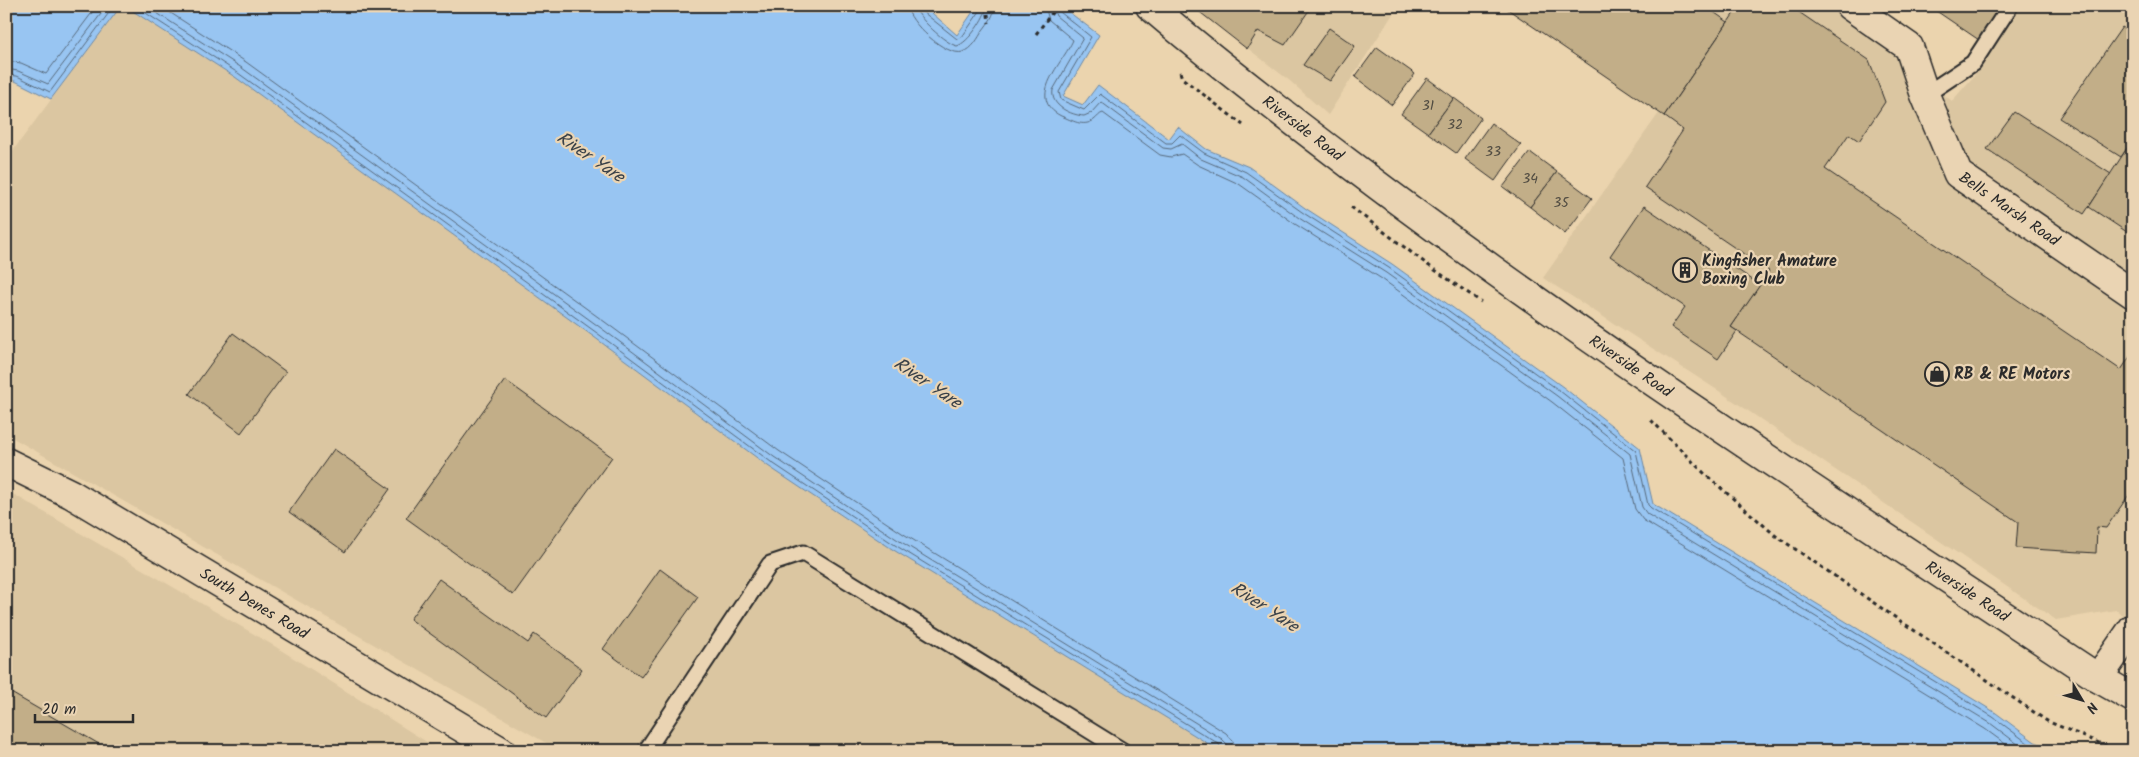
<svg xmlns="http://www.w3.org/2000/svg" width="2139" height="757" viewBox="0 0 2139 757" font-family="Kalam,sans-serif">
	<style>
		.built { fill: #dbc6a1 }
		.water { fill: #98c5f2; stroke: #6c87a2 }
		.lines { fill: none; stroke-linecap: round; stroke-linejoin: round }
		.shore { stroke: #57697b; stroke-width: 1 }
		.building { fill: #c2ae88; stroke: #2b2b2b }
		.service-casing { stroke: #2b2b2b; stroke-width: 19 }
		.minor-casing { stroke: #2b2b2b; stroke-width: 31 }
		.tertiary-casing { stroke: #2b2b2b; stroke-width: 31 }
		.path { stroke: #2b2b2b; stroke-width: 3; stroke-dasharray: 4 4; stroke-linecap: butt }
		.service { stroke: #ead4b3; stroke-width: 15 }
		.minor { stroke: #ead4b3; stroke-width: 28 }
		.tertiary { stroke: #ead4b3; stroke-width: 28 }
		.labels { text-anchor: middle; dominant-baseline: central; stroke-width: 4.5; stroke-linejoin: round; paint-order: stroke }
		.number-label { font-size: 14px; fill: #514c42 }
		.street-label { font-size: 16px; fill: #2b2b2b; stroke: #ead4b3 }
		.poi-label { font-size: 16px; font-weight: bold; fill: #2b2b2b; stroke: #ead4b3; text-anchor: start }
		.water-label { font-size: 18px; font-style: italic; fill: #3b4249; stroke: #ead4b3 }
	</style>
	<rect width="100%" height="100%" fill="#ebd4ae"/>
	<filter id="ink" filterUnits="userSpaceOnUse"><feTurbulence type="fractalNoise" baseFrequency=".02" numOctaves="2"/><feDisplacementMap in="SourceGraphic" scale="10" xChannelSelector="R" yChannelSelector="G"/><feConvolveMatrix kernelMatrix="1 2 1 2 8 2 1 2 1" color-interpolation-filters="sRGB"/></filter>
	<g filter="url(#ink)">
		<g class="built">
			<path d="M121,6H125L235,77L594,337L768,466L892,549L1220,751H560L6,434V160Z"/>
			<path d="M1193,6H1398L1328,115L1290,81Z"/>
			<path d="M1503,6H1827L1856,24L1952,101L1981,68L2021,6H2116L2133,15V622L2116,610L2056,620L1722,393L1543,278L1659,113Z"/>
			<path d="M6,490L276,647L441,751H6Z"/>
		</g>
		<g class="water">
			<path d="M6,6H121L51,99L15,81L6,80Z"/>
			<path d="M125,6H924L957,35L977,6H1061L1099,35L1063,96L1083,105L1098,85L1169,139L1178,127L1206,149L1249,167L1305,208L1392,264L1563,387L1640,448L1653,504L1996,713L2035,742L2063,751H1220L892,549L768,466L594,337L235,77Z"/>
		</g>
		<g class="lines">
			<g class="shore">
				<path d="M135,6L238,73L597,333L771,462L895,545L1219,744L1222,751"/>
				<path d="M146,6L242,68L601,328L774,457L898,540L1222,739L1227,744L1228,751"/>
				<path d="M160,6L246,62L605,322L779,451L902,533L1226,733L1233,741L1235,751"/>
				<path d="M907,6C908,22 946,57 963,52C973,49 978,38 983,30C989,22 994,16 995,6"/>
				<path d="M915,6C916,17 946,44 957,46C968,43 986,17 987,6"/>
				<path d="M921,6L923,12L957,39L962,37L980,11L981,6"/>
				<path d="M1045,6L1049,20L1073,40C1063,63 1025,98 1061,116C1072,120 1083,128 1094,120C1098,117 1099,114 1103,113L1160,155L1171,157L1182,154L1198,165L1239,184L1295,224L1382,279L1552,402L1623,458L1635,509L1643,520L1985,729L2015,751"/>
				<path d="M1052,6L1056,16L1083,38L1053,90C1050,106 1071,115 1084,116L1091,113L1101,102L1163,148L1171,149L1182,144L1201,159L1243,177L1299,218L1386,273L1557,396L1630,454L1642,507L1647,514L1990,723L2027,751"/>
				<path d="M1059,6L1060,12L1091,37L1059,92L1061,100L1084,110L1100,94L1166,143H1172L1180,135L1204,153L1246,172L1302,212L1389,268L1560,391L1636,451L1648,505L1651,508L1993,717L2032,746L2046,751"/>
				<path d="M6,61L21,63L46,74L97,6"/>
				<path d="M6,69L18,71L48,84L107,6"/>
				<path d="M6,75L17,76L50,92L114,6"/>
			</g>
		</g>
		<g class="building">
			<path d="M1192,6H1312L1285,45L1258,31L1247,49Z"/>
			<path d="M1503,6H1705L1728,22L1664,116Z"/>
			<path d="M1739,6H1790L1869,60L1885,102L1859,141L1849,134L1825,169L2121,370L2133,352V489L2106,528L2097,527L2096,553L2016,548L2018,522L1731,327L1769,271L1645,187L1683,130L1664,116Z"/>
			<path d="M1929,6H2003L1979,40Z"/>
			<path d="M2122,27L2133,34V139L2121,157L2059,118Z"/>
			<path d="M1329,28L1355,46L1330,81L1303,65Z"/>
			<path d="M1377,47L1415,74L1392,105L1355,77Z"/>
			<path d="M1427,78L1454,98L1428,133L1401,114Z"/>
			<path d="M1454,98L1481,118L1456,153L1428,133Z"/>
			<path d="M2014,112L2111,174L2084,214L1987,149Z"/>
			<path d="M1491,123L1521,145L1495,181L1465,159Z"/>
			<path d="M2133,139V236L2089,207Z"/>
			<path d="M1530,152L1557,172L1530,207L1503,187Z"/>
			<path d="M1557,172L1592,198L1565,234L1530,207Z"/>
			<path d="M1644,206L1760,285L1731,327L1737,331L1718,359L1671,327L1685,307L1610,256Z"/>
			<path d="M233,333L286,372L241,433L189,394Z"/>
			<path d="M505,380L612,457L513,595L406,518Z"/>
			<path d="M334,449L390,489L345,552L289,512Z"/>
			<path d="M660,569L698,597L641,677L603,649Z"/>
			<path d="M439,579L528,643L534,634L582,669L546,718L410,619Z"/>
			<path d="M6,690L111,751H6Z"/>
		</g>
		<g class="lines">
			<defs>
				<g id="service">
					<path d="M1925,95L1973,63L2010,6"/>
					<path d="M646,751L770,564L803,553L1123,751"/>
				</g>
				<g id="minor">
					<path id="s1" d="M1150,6C1215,62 1283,114 1352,166C1592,348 1847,511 2098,678L2133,698"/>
					<path id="s2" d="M1850,6L1909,47L1925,95L1958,174L2133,294"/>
					<path d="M2098,678L2133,628"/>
				</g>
				<g id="tertiary">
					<path id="s3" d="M6,462L71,494L501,751"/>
				</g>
			</defs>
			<use href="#service" class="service-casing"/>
			<use href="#minor" class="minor-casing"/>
			<use href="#tertiary" class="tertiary-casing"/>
			<g class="path">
				<path d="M987,6L989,23"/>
				<path d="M1036,34L1057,6"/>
				<path d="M1180,72L1182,78L1243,125"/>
				<path d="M1351,207L1432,268L1481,302"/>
				<path d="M1651,420L1705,474L1776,536L2047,721L2118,751"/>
			</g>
			<use href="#service" class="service"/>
			<use href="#minor" class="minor"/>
			<use href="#tertiary" class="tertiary"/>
		</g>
	</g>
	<defs>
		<symbol id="building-ring" viewBox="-11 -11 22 22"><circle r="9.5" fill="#ead4b3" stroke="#2b2b2b" stroke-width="1.5"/><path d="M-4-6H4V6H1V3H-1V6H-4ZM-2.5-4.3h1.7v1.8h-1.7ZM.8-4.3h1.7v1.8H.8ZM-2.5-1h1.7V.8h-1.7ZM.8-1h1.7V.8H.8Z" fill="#2b2b2b"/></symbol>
		<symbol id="shop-ring" viewBox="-11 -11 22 22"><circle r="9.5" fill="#ead4b3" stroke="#2b2b2b" stroke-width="1.5"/><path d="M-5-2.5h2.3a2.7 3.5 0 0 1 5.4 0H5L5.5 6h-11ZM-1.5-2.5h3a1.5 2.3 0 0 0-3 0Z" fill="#2b2b2b"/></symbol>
	</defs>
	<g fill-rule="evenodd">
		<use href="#building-ring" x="1671" y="256" width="28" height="28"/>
		<use href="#shop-ring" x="1923" y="360" width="28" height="28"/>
	</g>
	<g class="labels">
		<g class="number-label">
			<text x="1428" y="106">31</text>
			<text x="1455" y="125">32</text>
			<text x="1493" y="152">33</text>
			<text x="1530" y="179">34</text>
			<text x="1561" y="203">35</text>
		</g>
		<g class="street-label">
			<text stroke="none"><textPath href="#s1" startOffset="196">Riverside Road</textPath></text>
			<text stroke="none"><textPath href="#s2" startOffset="270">Bells Marsh Road</textPath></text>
			<text stroke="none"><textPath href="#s1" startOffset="601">Riverside Road</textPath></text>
			<text stroke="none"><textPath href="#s1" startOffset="1006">Riverside Road</textPath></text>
			<text stroke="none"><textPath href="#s3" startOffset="286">South Denes Road</textPath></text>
		</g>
		<g class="poi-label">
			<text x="1702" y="261">Kingfisher Amature<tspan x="1702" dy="18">Boxing Club</tspan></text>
			<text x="1954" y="374">RB &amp; RE Motors</text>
		</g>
		<g class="water-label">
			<text transform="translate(590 158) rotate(34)">River Yare</text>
			<text transform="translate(927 384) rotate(34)">River Yare</text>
			<text transform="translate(1264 608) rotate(33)">River Yare</text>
		</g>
	</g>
	<rect width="2139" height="757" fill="none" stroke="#ead4b3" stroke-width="25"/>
	<rect x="12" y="12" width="2114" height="732" fill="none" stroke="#2b2b2b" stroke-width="2" filter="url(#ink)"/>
	<g transform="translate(2082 700) rotate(128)" stroke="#ead4b3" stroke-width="4" paint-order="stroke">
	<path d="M0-4L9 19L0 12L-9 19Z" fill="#2b2b2b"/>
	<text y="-8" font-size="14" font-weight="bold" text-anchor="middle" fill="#2b2b2b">N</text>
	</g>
	<path d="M35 714v8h98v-8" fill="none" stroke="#2b2b2b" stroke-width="2.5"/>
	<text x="42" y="714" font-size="15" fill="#2b2b2b" stroke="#ead4b3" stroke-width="4" paint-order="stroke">20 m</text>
</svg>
